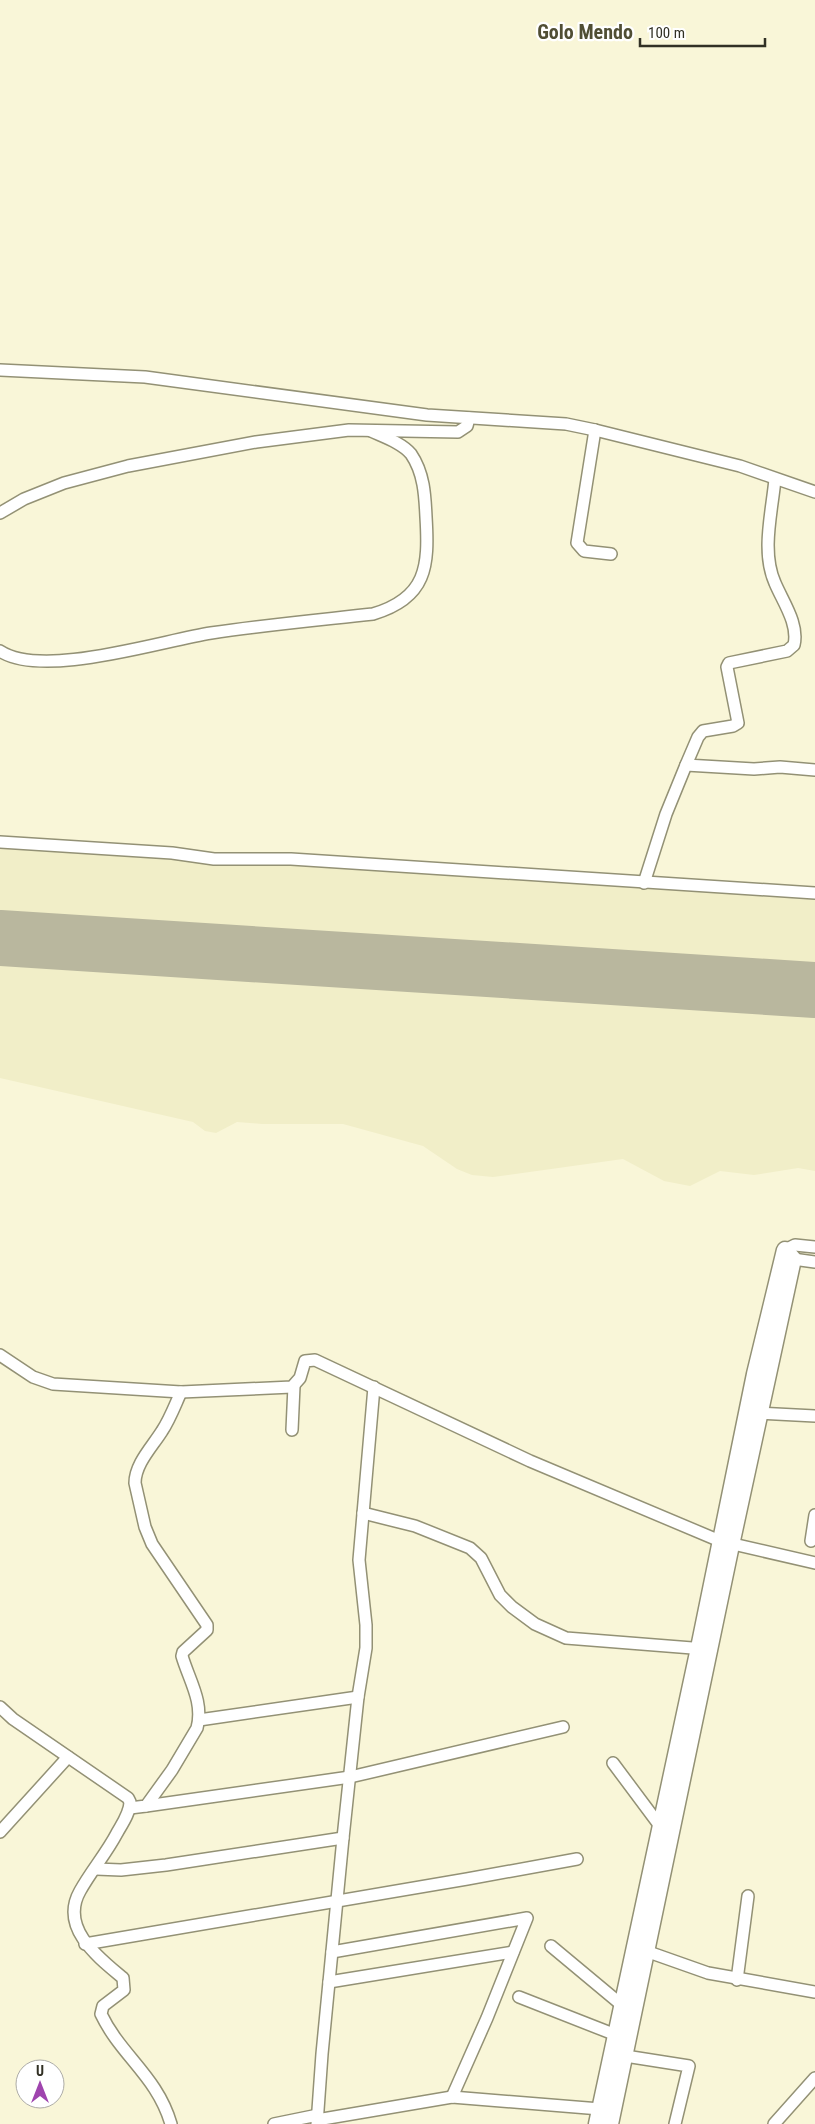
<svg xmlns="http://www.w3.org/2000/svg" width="815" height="2124" viewBox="0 0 815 2124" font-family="'Roboto Condensed',sans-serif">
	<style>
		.built { fill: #f1eec8 }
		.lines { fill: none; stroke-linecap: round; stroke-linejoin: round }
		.runway { stroke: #b9b79e; stroke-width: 56 }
		.minor-casing { stroke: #939175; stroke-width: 14 }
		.highway-casing { stroke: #939175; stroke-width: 19 }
		.minor { stroke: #fff; stroke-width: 11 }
		.highway { stroke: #fff; stroke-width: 16 }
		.labels { text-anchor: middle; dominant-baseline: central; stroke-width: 4.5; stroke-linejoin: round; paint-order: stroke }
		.quarter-label { font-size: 20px; font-weight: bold; fill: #504e34; stroke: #fff }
	</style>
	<rect width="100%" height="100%" fill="#f9f6d8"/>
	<path class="built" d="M0,848L815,896V1171L798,1168L754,1175L720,1171L690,1186L664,1181L623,1159L493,1177L472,1175L457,1169L423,1146L343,1124H262L237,1122L216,1133L205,1131L193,1122L0,1078Z"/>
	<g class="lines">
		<path class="runway" d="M0,938L815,990"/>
		<defs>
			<g id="minor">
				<path d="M0,370L145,377L427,415L566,424L595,430L740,466L815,492"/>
				<path d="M595,430L577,543L584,551L611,554"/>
				<path d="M775,479C772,512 761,552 775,583C783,602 799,624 794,645L787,651L729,663L727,667L738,723L733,726L703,731L698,737L686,765L754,769L780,767L815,770"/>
				<path d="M0,513L24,499L64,483L128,466L256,442L349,430L458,432L467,426L469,418"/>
				<path d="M0,651C43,679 160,641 211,633C265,625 319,620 373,614C427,598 429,566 426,517C425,495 424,473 411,454C402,443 384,437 371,431"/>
				<path d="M0,842L172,853L214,859H291L815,893"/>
				<path d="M644,883L666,814L686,765"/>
				<path d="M785,1250L795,1245L815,1247"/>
				<path d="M793,1259L815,1262"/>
				<path d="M0,1355L33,1377L53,1384L181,1392L292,1387L300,1378L305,1361L315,1360L530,1461L720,1541L815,1563"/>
				<path d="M759,1413L815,1416"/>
				<path d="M292,1430L294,1386"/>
				<path d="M363,1513L415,1526L470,1548L481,1558L500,1595L512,1607L535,1624L566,1638L705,1649"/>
				<path d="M811,1541L815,1515"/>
				<path d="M0,1707L13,1719L128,1798L130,1802C130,1813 122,1824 117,1833C106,1854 91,1871 80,1891C59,1928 99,1958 123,1978L124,1990L103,2006L101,2014C121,2056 157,2076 171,2124"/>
				<path d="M199,1720L358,1697"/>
				<path d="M613,1763L660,1826"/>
				<path d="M146,1806L350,1777L563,1727"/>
				<path d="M130,1808L146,1806L172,1770L197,1728C204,1702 189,1680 182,1656L183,1652L207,1630V1625L152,1544L145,1527L135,1483C135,1464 152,1447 162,1431C170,1419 175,1405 181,1392"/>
				<path d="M0,1832L68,1757"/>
				<path d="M96,1869L121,1870L166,1865L343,1838"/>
				<path d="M85,1944L467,1879L577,1859"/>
				<path d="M551,1946L623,2006"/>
				<path d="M640,1949L708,1973L815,1992"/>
				<path d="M332,1952L527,1918L487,2018L452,2097"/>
				<path d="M737,1980L748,1896"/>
				<path d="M329,1982L513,1952"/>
				<path d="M519,1997L616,2035"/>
				<path d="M619,2055L689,2066L675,2124"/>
				<path d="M317,2120L452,2097L600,2109"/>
				<path d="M274,2124L318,2115"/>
				<path d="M317,2124L322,2054L343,1838L358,1697L366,1648V1625L359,1560L374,1387"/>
				<path d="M774,2124L815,2078"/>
			</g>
			<path id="highway" d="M597,2124L699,1648L755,1374L785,1250L793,1259L731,1545L610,2124"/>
		</defs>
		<use href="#minor" class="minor-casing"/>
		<use href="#highway" class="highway-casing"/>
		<use href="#minor" class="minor"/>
		<use href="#highway" class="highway"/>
	</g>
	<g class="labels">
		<g class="quarter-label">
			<text x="585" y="32">Golo Mendo</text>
		</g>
	</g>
	<g transform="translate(40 2084)"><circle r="24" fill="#ffffff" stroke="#adaca7"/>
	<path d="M0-4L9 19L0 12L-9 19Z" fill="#9f44ae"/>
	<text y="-8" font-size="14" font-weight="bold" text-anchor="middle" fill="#313024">U</text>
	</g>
	<path d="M640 38v8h125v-8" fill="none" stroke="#313024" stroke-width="2.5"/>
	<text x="648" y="38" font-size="15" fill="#313024" stroke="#ffffff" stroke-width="4" paint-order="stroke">100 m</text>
</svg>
